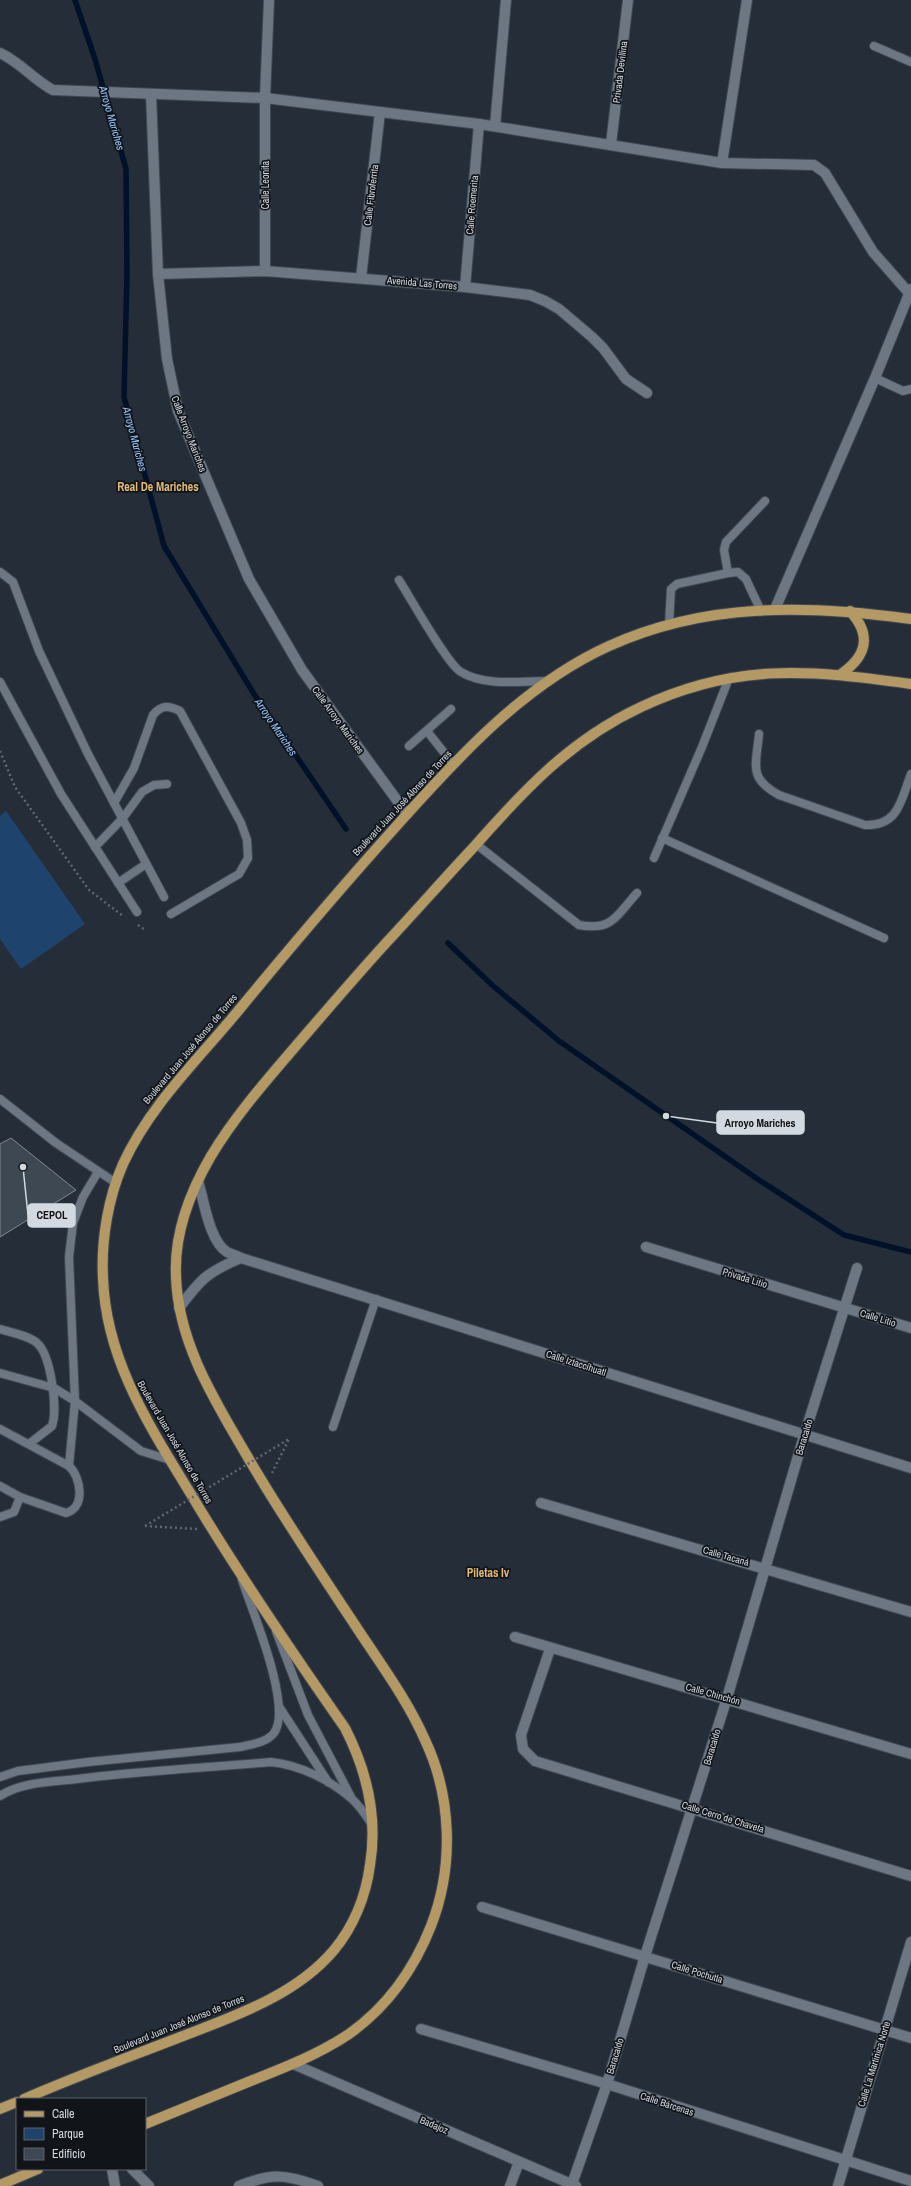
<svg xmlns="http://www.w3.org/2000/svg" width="911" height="2186" viewBox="0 0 911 2186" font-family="'Archivo Narrow',sans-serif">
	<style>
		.green { fill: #1e446e }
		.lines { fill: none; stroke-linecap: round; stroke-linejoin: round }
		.stream { stroke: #011228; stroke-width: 5.5 }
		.building { fill: #3e4853; stroke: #7f8996 }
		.lane-casing { stroke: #404951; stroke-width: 10 }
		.street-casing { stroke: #404951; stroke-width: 12 }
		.primary-casing { stroke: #404951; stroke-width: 12 }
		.path { stroke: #5f6770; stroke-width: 2.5; stroke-dasharray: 2 3; stroke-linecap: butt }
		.lane { stroke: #6d7784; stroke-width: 8 }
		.street { stroke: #6d7784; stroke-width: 10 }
		.primary { stroke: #b49964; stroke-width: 10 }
		.path-bridge { stroke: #5f6770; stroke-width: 2.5; stroke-dasharray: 2 3; stroke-linecap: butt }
		.labels { text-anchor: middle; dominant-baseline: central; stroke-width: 3.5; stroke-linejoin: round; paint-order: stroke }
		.street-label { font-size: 10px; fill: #d3d9e0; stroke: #11151a }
		.water-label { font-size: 11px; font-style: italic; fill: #95c5fd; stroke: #11151a }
		.quarter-label { font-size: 12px; font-weight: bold; fill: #e2ba73; stroke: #11151a }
		.leader { fill: none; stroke: #d3d9e0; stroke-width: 1.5 }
		.callout-dot { fill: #d3d9e0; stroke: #11151a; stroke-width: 1.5 }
		.callout { fill: #d3d9e0; stroke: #d3d9e0; stroke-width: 1.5 }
		.callout-label { font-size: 11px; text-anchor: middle; font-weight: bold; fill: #111 }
	</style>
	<rect width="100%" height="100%" fill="#242d38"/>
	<path class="green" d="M6,811L85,924L21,969L0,939V816Z"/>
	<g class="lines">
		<g class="stream">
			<path d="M75,0L95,59L126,169L127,274L124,397L164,546L254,694L346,829"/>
			<path d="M448,943L492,985L559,1041L756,1178L844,1235L911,1252"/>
		</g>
	</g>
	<path class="building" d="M11,1138L76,1190L0,1237V1144Z"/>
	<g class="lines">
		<defs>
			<g id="lane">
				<path d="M874,46L911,62"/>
				<path d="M875,378L903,391L911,389"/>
				<path d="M0,572L13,582L39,651L88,754L164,897"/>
				<path d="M728,573L724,550L726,542L765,501"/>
				<path d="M399,580C410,597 447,664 461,672C486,687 521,681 549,681"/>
				<path d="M669,625L671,589L677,584L728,573L738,572L746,579L760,609"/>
				<path d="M0,682L61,794L137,912"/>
				<path d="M427,731L453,764"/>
				<path d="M759,734C756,766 748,778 779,795L865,825C899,826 901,800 911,774"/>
				<path d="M409,746L451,709"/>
				<path d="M114,803L134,768L153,715C161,705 169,705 180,711L241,823L247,840L248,858L239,874L171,914"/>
				<path d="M662,838L884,938"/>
				<path d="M476,844L579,925C613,931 616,916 637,893"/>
				<path d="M95,847L123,818L142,792L154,785L167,784"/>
				<path d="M654,858L702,747L729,678"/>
				<path d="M118,883L146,864"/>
				<path d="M0,1099L56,1143L116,1183"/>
				<path d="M0,1329C12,1333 28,1335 37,1343C51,1355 58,1409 52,1426L29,1444"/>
				<path d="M0,1373L54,1388L75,1401L141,1451L170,1460"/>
				<path d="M333,1427L376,1299"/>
				<path d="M0,1429L69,1466C81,1477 86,1508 66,1513L20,1497L0,1486"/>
				<path d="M69,1466L75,1401L69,1257L73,1223L83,1197L98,1172"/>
				<path d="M0,1517L14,1512L20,1497"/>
				<path d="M276,1631L308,1715L351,1797"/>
				<path d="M280,1708L328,1782"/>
				<path d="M0,1777L18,1771L88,1762L240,1747C252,1744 266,1743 274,1733C293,1707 252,1610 242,1580"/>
				<path d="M0,1796C21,1782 52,1782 77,1779C141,1771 206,1768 271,1762C300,1765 330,1780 352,1799C360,1806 367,1817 373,1826"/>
			</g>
			<g id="street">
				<path d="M0,53C20,62 34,80 53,90L265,98L479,124L722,163L814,165L825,173L873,252L909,293"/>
				<path d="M151,94L158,274L167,359L178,411L249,579L302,670L407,814"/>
				<path d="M495,126L506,0"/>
				<path d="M611,144L628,0"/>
				<path d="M722,163L747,0"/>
				<path d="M265,271V98L269,0"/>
				<path d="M158,274L265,271L465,287L530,295L545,301L559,309L592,337L603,348L626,379L647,393"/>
				<path d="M361,278L380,112"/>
				<path d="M465,287L479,124"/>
				<path d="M775,609L875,378L911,289"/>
				<path d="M198,1181C204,1200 209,1241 227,1252C231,1254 237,1256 241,1258L911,1468"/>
				<path d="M646,1247L911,1328"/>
				<path d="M179,1308C201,1279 207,1272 241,1258"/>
				<path d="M541,1503L911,1612"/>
				<path d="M515,1637L911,1754"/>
				<path d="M550,1649L521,1735L523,1749L535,1761L911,1876"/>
				<path d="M482,1907L911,2038"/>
				<path d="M421,2029L607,2084L911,2181"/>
				<path d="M293,2064L576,2186"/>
				<path d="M112,2169L115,2186"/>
				<path d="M132,2169L149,2186"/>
				<path d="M572,2184L607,2084L645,1956L727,1698L804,1436L857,1268"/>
				<path d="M239,2186C271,2173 286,2174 318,2186"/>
				<path d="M510,2186L519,2162"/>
				<path d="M838,2186L911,1942"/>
			</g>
			<g id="primary">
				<path d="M841,674C867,656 872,635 850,611"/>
				<path d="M24,2099C72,2078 121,2060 170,2041C226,2019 294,1998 334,1950C354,1926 366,1895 370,1865C378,1816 367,1771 345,1728C294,1655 244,1582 198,1506C155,1434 106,1365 103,1278C101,1241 108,1198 123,1164C151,1103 201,1057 243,1005C294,943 346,882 400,822C460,755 525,684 609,646C706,602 807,605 911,619"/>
				<path d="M0,2109L17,2102"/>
				<path d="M145,2124C181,2109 217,2095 253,2080C286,2067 319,2054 349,2034C387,2007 414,1969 431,1926C454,1867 452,1797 425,1740C408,1701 382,1666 359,1631C322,1575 284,1519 250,1461C217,1404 178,1345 176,1276C174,1234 190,1192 211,1156C235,1116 265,1082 295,1047C325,1012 355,977 386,943C415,912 443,880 472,849C523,791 570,740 641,707C736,662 811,670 911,684"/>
				<path d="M0,2185L38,2169"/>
			</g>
		</defs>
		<use href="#lane" class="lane-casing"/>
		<use href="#street" class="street-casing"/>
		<use href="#primary" class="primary-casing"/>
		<g class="path">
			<path d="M0,751L15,787L89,890L123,916"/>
			<path d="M138,925L144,929"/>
			<path d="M272,1473L289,1439"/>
			<path d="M145,1526L197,1529"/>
		</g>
		<use href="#lane" class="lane"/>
		<use href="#street" class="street"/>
		<use href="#primary" class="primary"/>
		<path class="path-bridge" d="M145,1526L289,1439"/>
	</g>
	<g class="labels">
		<g class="street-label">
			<text transform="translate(620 72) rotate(-83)">Privada Devillina</text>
			<text transform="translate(265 185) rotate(-90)">Calle Leonita</text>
			<text transform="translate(371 195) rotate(-83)">Calle Fibroferrita</text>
			<text transform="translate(472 205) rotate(-85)">Calle Roemerita</text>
			<text transform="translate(422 283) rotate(5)">Avenida Las Torres</text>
			<text transform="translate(189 434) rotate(69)">Calle Arroyo Mariches</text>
			<text transform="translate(338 720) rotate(54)">Calle Arroyo Mariches</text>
			<text transform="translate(402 803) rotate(-47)">Boulevard Juan José Alonso de Torres</text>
			<text transform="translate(190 1049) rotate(-50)">Boulevard Juan José Alonso de Torres</text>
			<text transform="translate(745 1278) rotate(17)">Privada Litio</text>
			<text transform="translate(878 1318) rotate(17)">Calle Litio</text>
			<text transform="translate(576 1363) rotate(18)">Calle Iztaccíhuatl</text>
			<text transform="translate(804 1437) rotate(-73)">Baracaldo</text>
			<text transform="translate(175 1442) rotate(60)">Boulevard Juan José Alonso de Torres</text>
			<text transform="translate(726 1556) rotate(16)">Calle Tacaná</text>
			<text transform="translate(713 1694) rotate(16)">Calle Chinchón</text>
			<text transform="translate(712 1747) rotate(-73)">Baracaldo</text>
			<text transform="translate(723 1817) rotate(17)">Calle Cerro de Chaveta</text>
			<text transform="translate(697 1972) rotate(17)">Calle Pochutla</text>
			<text transform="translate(179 2024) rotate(-22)">Boulevard Juan José Alonso de Torres</text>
			<text transform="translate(615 2056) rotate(-73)">Baracaldo</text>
			<text transform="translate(874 2064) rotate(-73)">Calle La Martinica Norte</text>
			<text transform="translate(667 2104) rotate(18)">Calle Bárcenas</text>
			<text transform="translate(434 2125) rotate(23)">Badajoz</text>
		</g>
		<g class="water-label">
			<text transform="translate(112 118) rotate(74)">Arroyo Mariches</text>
			<text transform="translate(135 439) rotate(75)">Arroyo Mariches</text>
			<text transform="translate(276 727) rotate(56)">Arroyo Mariches</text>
		</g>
		<g class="quarter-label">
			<text x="158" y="487">Real De Mariches</text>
			<text x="488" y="1573">Piletas Iv</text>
		</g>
	</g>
	<path class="leader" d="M666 1116L717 1123M23 1167L28 1215"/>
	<g class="callout-dot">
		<circle cx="666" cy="1116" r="4"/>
		<circle cx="23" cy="1167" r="4"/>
	</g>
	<g class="callout">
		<rect x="717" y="1111" width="87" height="23" rx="4"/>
		<rect x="28" y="1204" width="47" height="23" rx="4"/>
	</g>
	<g class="callout-label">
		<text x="760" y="1127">Arroyo Mariches</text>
		<text x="52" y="1219">CEPOL</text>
	</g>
	<rect x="16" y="2098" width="130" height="72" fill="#11151a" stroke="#5f6369"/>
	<rect x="24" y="2111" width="20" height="6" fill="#b49964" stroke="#5f6369"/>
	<text x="52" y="2118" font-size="12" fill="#d3d9e0">Calle</text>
	<rect x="24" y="2128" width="20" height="12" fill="#1e446e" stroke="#5f6369"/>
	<text x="52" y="2138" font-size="12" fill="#d3d9e0">Parque</text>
	<rect x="24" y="2148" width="20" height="12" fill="#3e4853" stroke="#5f6369"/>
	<text x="52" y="2158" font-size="12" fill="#d3d9e0">Edificio</text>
</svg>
